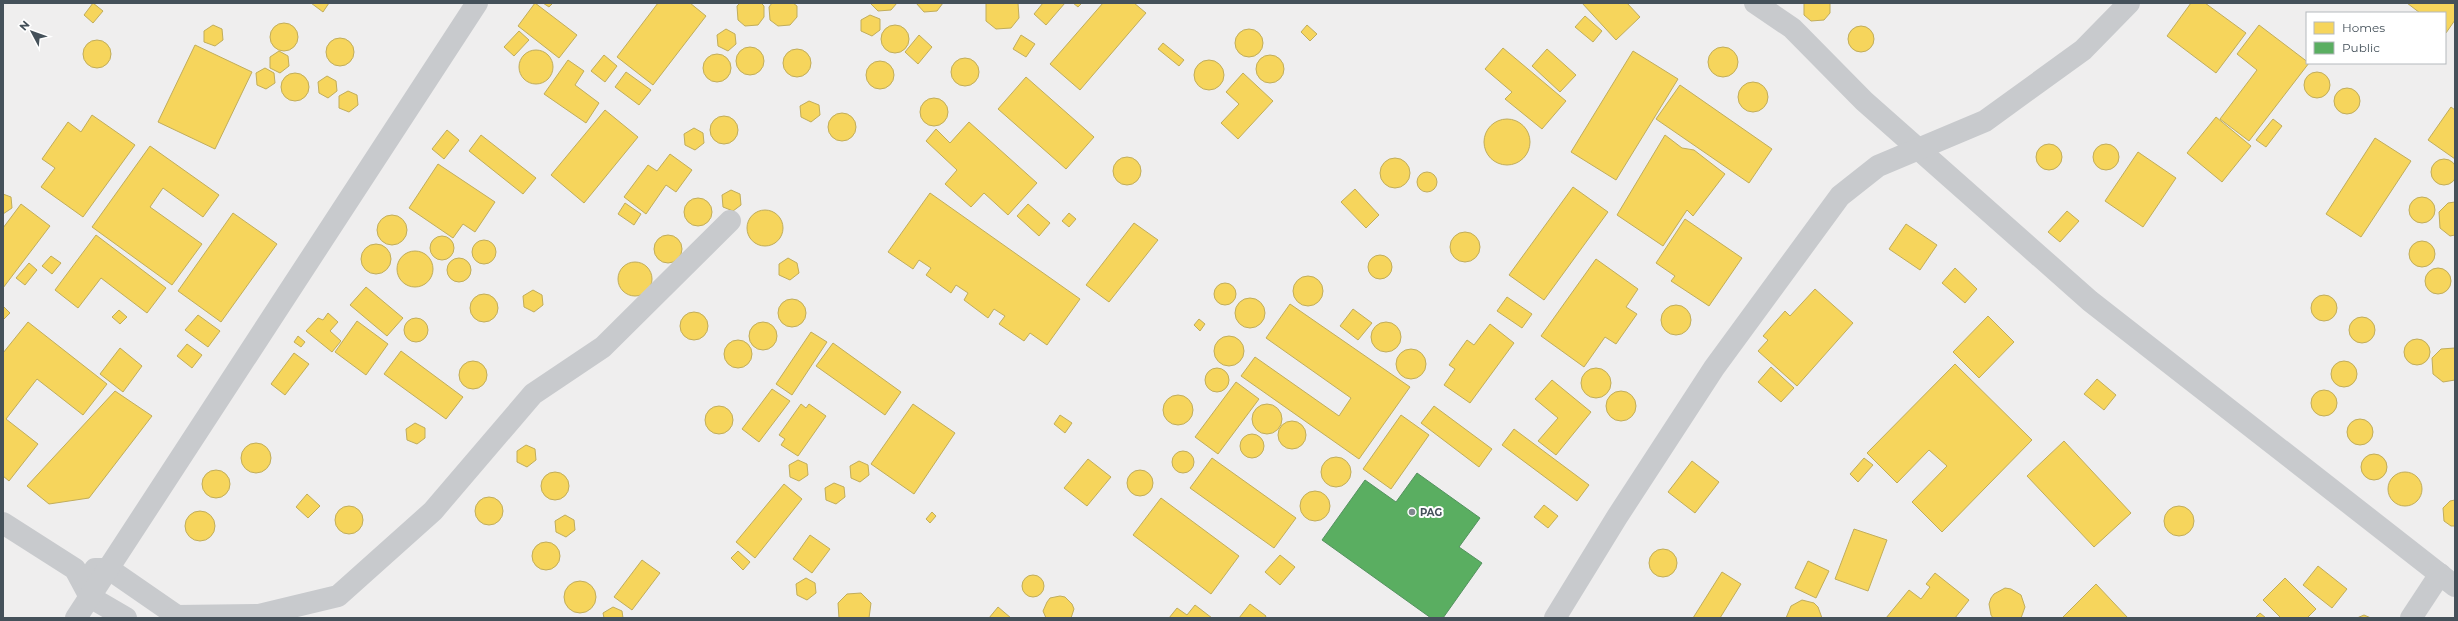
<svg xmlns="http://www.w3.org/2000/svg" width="2458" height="621" viewBox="0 0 2458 621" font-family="Montserrat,sans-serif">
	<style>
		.homes { fill: #f6d55c; stroke: #c1ad5b }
		.public { fill: #5aae61; stroke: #54925f }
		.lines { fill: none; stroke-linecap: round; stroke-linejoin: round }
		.street { stroke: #c8cacd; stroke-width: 22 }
		.poi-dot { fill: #80888e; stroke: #fff; stroke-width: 1.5 }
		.labels { text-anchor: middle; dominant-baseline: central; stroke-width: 4; stroke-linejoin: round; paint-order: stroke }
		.poi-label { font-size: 10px; font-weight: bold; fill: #45515a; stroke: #fff; text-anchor: start }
	</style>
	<rect width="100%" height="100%" fill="#efeeee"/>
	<g class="homes">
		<path d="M93,3L103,11L93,23L84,15Z"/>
		<path d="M311,3H329L323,12Z"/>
		<path d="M535,3L577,35L559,58L518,26Z"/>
		<path d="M543,3H553L549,7Z"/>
		<path d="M658,3H690L706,16L653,85L617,57Z"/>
		<path d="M740,3H761L764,6V17L758,25L745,26L738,20L737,6Z"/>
		<path d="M772,3H793L797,6V17L790,25L778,26L770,20L769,7Z"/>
		<path d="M870,3H897L891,10L878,11Z"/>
		<path d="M916,3H943L937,11L924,12Z"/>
		<path d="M986,3H1018L1019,18L1011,28L996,29L986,21Z"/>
		<path d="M1043,3H1065L1046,25L1034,14Z"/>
		<path d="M1073,3H1082L1078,7Z"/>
		<path d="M1103,3H1134L1146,13L1080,90L1050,64Z"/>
		<path d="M1582,3H1627L1640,17L1616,40Z"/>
		<path d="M1804,3H1830V13L1824,20L1811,21L1804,15Z"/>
		<path d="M2191,3H2205L2246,33L2216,73L2167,36Z"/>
		<path d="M2407,3H2455V20L2446,33L2445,13H2420Z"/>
		<path d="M870,15L880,19V30L872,36L861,31V20Z"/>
		<path d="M1585,16L1602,31L1593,42L1575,27Z"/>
		<circle cx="284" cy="37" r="14"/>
		<circle cx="895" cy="39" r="14"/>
		<path d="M213,25L222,29L223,40L215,46L204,42V31Z"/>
		<path d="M1307,25L1317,34L1310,41L1301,32Z"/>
		<path d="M2259,25L2309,63L2249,141L2220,119L2257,70L2237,54Z"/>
		<circle cx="1861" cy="39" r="13"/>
		<circle cx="1249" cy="43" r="14"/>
		<path d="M726,29L735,34L736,44L728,51L718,46L717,35Z"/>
		<path d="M519,31L529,40L514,56L504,47Z"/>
		<path d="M919,35L932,47L918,64L905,52Z"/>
		<path d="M1021,35L1035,44L1026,57L1013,49Z"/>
		<circle cx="340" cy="52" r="14"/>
		<circle cx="97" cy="54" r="14"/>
		<path d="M1163,43L1184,60L1179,66L1158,49Z"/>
		<path d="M195,45L252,72L215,149L158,122Z"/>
		<circle cx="750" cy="61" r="14"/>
		<circle cx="1723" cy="62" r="15"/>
		<path d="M1503,48L1566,101L1542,129L1505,99L1512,92L1485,69Z"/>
		<circle cx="797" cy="63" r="14"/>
		<path d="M1547,49L1576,75L1560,92L1532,66Z"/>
		<circle cx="536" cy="67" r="17"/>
		<path d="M279,51L288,56L289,66L280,73L270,68V57Z"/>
		<path d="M1633,51L1678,79L1616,180L1571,152Z"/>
		<circle cx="717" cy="68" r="14"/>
		<circle cx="1270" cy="69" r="14"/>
		<path d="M604,55L617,66L605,82L591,71Z"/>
		<circle cx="965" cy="72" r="14"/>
		<circle cx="1209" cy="75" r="15"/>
		<path d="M568,60L584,71L575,85L599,103L586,123L544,94Z"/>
		<circle cx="880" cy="75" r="14"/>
		<path d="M265,68L274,73L275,83L266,89L257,85L256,73Z"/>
		<circle cx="2317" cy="85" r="13"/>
		<path d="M626,72L651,90L639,105L615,87Z"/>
		<path d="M1243,73L1273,101L1238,139L1221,123L1239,104L1226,92Z"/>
		<circle cx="295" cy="87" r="14"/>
		<path d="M327,76L336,81L337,91L328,98L319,93L318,82Z"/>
		<path d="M1026,77L1094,137L1066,169L998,109Z"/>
		<circle cx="1753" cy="97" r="15"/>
		<path d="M1680,85L1772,149L1749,183L1656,119Z"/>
		<circle cx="2347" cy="101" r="13"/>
		<path d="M348,91L357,95L358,105L349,112L339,108V96Z"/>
		<circle cx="934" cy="112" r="14"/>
		<path d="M809,101L819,105L820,115L811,122L801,117L800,106Z"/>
		<path d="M2451,107L2455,110V159L2428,140Z"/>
		<path d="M605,110L638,137L584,203L551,175Z"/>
		<circle cx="842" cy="127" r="14"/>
		<path d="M92,115L135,145L83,217L41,187L55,168L42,159L68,122L81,132Z"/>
		<circle cx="724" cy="130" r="14"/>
		<path d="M2216,117L2251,146L2222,182L2187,153Z"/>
		<circle cx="1507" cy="142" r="23"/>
		<path d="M2273,119L2282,126L2266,147L2256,140Z"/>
		<path d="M969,122L1037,183L1008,215L984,193L971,207L945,184L957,170L926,141L936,129L950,143Z"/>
		<path d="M694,128L703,133L704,143L695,150L685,145L684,134Z"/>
		<path d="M447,130L459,140L444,159L432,149Z"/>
		<path d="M481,135L536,178L523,194L469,151Z"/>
		<path d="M1665,135L1682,148L1694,150L1725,174L1693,216L1687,210L1663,246L1617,215Z"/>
		<path d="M2375,138L2411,161L2361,237L2326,214Z"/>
		<circle cx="2106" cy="157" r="13"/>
		<circle cx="2049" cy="157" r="13"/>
		<path d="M150,146L219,195L203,217L163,188L150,207L202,244L172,285L92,227Z"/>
		<path d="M2138,152L2176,178L2143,227L2105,201Z"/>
		<path d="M670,154L692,170L676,192L666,185L646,214L624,197L648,165L657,171Z"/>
		<circle cx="1127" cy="171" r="14"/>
		<circle cx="1395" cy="173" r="15"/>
		<circle cx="2444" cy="172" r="13"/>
		<path d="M438,164L495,202L475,232L463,224L453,238L409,208Z"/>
		<circle cx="1427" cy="182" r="10"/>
		<path d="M1573,187L1608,212L1544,300L1509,275Z"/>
		<path d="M1355,189L1379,215L1366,228L1341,202Z"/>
		<path d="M731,190L740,194L741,205L733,211L723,207L722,195Z"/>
		<path d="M930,193L1080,299L1047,345L1030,333L1024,341L999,324L1005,316L994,309L988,318L964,300L968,293L956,285L951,293L926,275L931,268L919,260L913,269L888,252Z"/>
		<path d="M3,194L11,197L12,208L3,214Z"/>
		<circle cx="2422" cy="210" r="13"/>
		<circle cx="698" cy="212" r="14"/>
		<path d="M2455,202V235L2450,236L2440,228L2439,212L2448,203Z"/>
		<path d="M625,203L641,214L634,225L618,214Z"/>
		<path d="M21,204L50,226L3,288V228Z"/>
		<path d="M1028,204L1050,223L1039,236L1017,216Z"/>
		<circle cx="765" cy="228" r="18"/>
		<path d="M2067,211L2079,221L2060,242L2048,232Z"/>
		<path d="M233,213L277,244L221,322L178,291Z"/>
		<path d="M1069,213L1076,219L1069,227L1062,221Z"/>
		<circle cx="392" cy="230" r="15"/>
		<path d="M1685,219L1742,258L1709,306L1671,281L1675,276L1656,263Z"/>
		<path d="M1134,223L1158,240L1109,302L1086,285Z"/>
		<path d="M1906,224L1937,245L1920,270L1889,249Z"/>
		<circle cx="1465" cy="247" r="15"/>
		<circle cx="668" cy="249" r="14"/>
		<path d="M96,235L166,288L147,313L101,278L78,308L55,290Z"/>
		<circle cx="442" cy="248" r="12"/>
		<circle cx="484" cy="252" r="12"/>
		<circle cx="2422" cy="254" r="13"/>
		<circle cx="376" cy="259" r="15"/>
		<circle cx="415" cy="269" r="18"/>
		<circle cx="1380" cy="267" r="12"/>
		<path d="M51,256L61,263L52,274L42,266Z"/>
		<path d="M788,258L797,263L799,273L790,280L779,275V264Z"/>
		<circle cx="459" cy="270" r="12"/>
		<path d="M1596,259L1638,289L1626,307L1637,314L1616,344L1605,337L1584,367L1541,336Z"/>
		<circle cx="635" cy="279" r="17"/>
		<path d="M29,263L37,270L25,285L16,278Z"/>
		<circle cx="2438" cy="281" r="13"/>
		<path d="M1955,268L1977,289L1965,303L1942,283Z"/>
		<circle cx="1308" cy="291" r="15"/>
		<circle cx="1225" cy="294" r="11"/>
		<path d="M366,287L403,318L387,336L350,305Z"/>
		<path d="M1815,289L1853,323L1797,386L1758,351L1768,340L1763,336L1785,311L1790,316Z"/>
		<path d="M533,290L542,295L543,305L534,312L524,307L523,296Z"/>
		<circle cx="484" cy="308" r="14"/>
		<circle cx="2324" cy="308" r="13"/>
		<path d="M1507,297L1532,314L1522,328L1497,311Z"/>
		<circle cx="1250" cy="313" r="15"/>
		<circle cx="792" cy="313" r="14"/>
		<path d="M1290,304L1410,387L1359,459L1241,376L1255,357L1339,416L1351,398L1266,338Z"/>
		<circle cx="1676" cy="320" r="15"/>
		<path d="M3,306L10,313L3,320Z"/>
		<path d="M1353,309L1372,323L1358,340L1340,326Z"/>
		<path d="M119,310L127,317L120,324L112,317Z"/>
		<circle cx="694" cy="326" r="14"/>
		<path d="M328,313L338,322L330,331L341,341L332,352L306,331L318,318L323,320Z"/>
		<path d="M198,315L220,331L208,347L185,330Z"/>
		<path d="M1988,316L2014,342L1979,378L1953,352Z"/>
		<circle cx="2362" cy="330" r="13"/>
		<circle cx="416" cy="330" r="12"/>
		<path d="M1199,319L1205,324L1200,331L1194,325Z"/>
		<path d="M357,321L388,344L366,375L335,352Z"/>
		<circle cx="763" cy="336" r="14"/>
		<path d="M28,322L107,384L83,415L37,379L6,419L38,444L9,481L3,476V353Z"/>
		<circle cx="1386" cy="337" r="15"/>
		<path d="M1490,324L1514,343L1470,403L1444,385L1455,369L1449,365L1467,340L1474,345Z"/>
		<path d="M811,332L827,342L792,395L776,384Z"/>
		<path d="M298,336L305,342L301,347L294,342Z"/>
		<circle cx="1229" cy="351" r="15"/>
		<circle cx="2417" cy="352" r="13"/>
		<circle cx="738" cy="354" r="14"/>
		<path d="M833,343L901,392L885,415L816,366Z"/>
		<path d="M187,344L202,355L192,368L177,356Z"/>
		<path d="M120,348L142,366L123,392L100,374Z"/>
		<path d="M2455,348V380L2443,382L2433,374L2432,358L2441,349Z"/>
		<circle cx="1411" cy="364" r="15"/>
		<path d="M401,351L463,397L446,419L384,374Z"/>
		<path d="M294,353L309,364L285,395L271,384Z"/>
		<circle cx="2344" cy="374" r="13"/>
		<circle cx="473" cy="375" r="14"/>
		<path d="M1955,364L2032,440L1942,532L1912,502L1947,466L1929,450L1897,483L1867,453Z"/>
		<path d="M1771,367L1794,388L1781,402L1758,382Z"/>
		<circle cx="1217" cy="380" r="12"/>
		<circle cx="1596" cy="383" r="15"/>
		<path d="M2097,379L2116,395L2104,410L2084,394Z"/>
		<path d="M1552,380L1591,412L1556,455L1538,441L1558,418L1535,399Z"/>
		<path d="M1236,382L1259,399L1218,454L1195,437Z"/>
		<path d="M772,389L790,401L759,442L742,429Z"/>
		<circle cx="2324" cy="403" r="13"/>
		<path d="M115,391L152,416L89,498L49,504L27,486Z"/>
		<circle cx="1621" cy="406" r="15"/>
		<circle cx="1178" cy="410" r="15"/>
		<path d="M801,404L806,408L809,404L826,416L798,456L781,445L785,439L779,435Z"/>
		<path d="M913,404L955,433L914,494L871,464Z"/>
		<circle cx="1267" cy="419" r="15"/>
		<circle cx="719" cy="420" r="14"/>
		<path d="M1434,406L1492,449L1479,467L1421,423Z"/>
		<path d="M1060,415L1072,423L1065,433L1054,424Z"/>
		<path d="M1401,415L1429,435L1391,489L1363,469Z"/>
		<circle cx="2360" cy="432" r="13"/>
		<circle cx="1292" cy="435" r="14"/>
		<path d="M415,423L425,428V438L417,444L407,440L406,429Z"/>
		<path d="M1514,429L1589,485L1577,501L1502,445Z"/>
		<circle cx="1252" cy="446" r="12"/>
		<path d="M2064,441L2131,513L2094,547L2027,476Z"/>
		<circle cx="256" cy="458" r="15"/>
		<path d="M526,445L535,449L536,460L527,467L517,462V451Z"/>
		<circle cx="1183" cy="462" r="11"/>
		<circle cx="2374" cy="467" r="13"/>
		<circle cx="1336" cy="472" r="15"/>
		<path d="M1212,458L1296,518L1274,548L1190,488Z"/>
		<path d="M1864,458L1873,465L1858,482L1850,474Z"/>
		<path d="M1088,459L1111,477L1087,506L1064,488Z"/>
		<path d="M798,460L807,464L808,475L799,481L790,477L789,465Z"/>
		<path d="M859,461L868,465L869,475L860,482L851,478L850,466Z"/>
		<path d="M1692,461L1719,482L1695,513L1668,492Z"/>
		<circle cx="216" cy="484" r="14"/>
		<circle cx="1140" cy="483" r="13"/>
		<circle cx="2405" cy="489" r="17"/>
		<circle cx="555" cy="486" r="14"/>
		<path d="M834,483L844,487L845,497L836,504L826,500L825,488Z"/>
		<path d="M784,484L802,499L755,558L736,542Z"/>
		<circle cx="1315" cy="506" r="15"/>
		<path d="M307,494L320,506L308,518L296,507Z"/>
		<circle cx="489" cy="511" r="14"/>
		<path d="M1161,498L1239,556L1211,594L1133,535Z"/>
		<path d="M2455,500V526H2451L2444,521L2443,508L2450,501Z"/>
		<path d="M1544,505L1558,516L1548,528L1534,517Z"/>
		<circle cx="2179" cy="521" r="15"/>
		<circle cx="349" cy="520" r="14"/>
		<circle cx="200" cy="526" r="15"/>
		<path d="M932,512L936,516L930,523L926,519Z"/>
		<path d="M565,515L574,520L575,530L566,537L556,532L555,521Z"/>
		<path d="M1854,529L1887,540L1868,591L1835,579Z"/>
		<path d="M810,535L830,549L812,573L793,559Z"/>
		<circle cx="546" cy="556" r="14"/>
		<circle cx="1663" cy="563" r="14"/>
		<path d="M738,551L750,562L743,570L731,558Z"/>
		<path d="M1280,555L1295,567L1280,585L1265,572Z"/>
		<path d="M642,560L660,573L632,610L614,597Z"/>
		<path d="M1808,561L1829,571L1816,598L1795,588Z"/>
		<path d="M2318,566L2347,589L2332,608L2303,585Z"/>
		<path d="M1722,572L1741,584L1720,618H1693Z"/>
		<path d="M1935,573L1969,600L1955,618H1886L1909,590L1921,599L1930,587L1926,584Z"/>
		<circle cx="1033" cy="586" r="11"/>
		<path d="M806,578L815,583L816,593L807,600L797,595L796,584Z"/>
		<path d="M2285,578L2316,609L2307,618H2281L2263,600Z"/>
		<circle cx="580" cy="597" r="16"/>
		<path d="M2096,584L2128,618H2062Z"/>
		<path d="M2005,588L2011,589L2021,595L2025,607L2021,618H1993L1991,615L1989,604L1991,598L1994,594Z"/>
		<path d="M861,593L871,603L869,618H839L838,603L847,594Z"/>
		<path d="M1060,596L1065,597L1072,604L1074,609L1071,618H1046L1043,611L1047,602L1050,598Z"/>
		<path d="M1802,600L1814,603L1818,607L1822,618H1786L1791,606Z"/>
		<path d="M1250,604L1266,616L1265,618H1239Z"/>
		<path d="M1195,605L1212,618H1169L1177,608L1187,615Z"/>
		<path d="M613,607L622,611L623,618H604L603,613Z"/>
		<path d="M998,607L1011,618H989Z"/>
		<path d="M2260,613L2266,618H2255Z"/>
		<path d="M2364,615L2371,618H2357Z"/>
	</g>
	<path class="public" d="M1417,473L1480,518L1459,547L1482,563L1443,618H1431L1322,540L1365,480L1396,502Z"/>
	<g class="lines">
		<g class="street">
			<path d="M1755,3L1792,28L1864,101L2090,301L2455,586"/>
			<path d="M3,523L75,569L90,597L126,618"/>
			<path d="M95,569H109L180,618"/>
			<path d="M176,616L259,615L338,596L433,511L533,394L603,347L730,221"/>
			<path d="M76,618L477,3"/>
			<path d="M1555,618L1617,517L1714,368L1840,196L1878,166L1985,121L2083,50L2129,3"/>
			<path d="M2411,618L2440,574"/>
		</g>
	</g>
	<circle class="poi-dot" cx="1412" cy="512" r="4"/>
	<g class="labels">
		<g class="poi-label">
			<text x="1420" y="512">PAG</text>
		</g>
	</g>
	<rect width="2458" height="621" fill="none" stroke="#45515a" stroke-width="8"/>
	<rect x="2306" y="12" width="140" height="52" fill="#ffffff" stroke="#b5b9bd"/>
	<rect x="2314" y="22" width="20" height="12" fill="#f6d55c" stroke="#b5b9bd"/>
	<text x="2342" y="32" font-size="12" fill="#45515a">Homes</text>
	<rect x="2314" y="42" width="20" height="12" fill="#5aae61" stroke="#b5b9bd"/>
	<text x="2342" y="52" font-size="12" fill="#45515a">Public</text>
	<g transform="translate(32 32) rotate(311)" stroke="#ffffff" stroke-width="3" paint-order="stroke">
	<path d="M0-3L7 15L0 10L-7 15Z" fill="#45515a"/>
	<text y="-6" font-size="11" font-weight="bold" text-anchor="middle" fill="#45515a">N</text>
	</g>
</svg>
